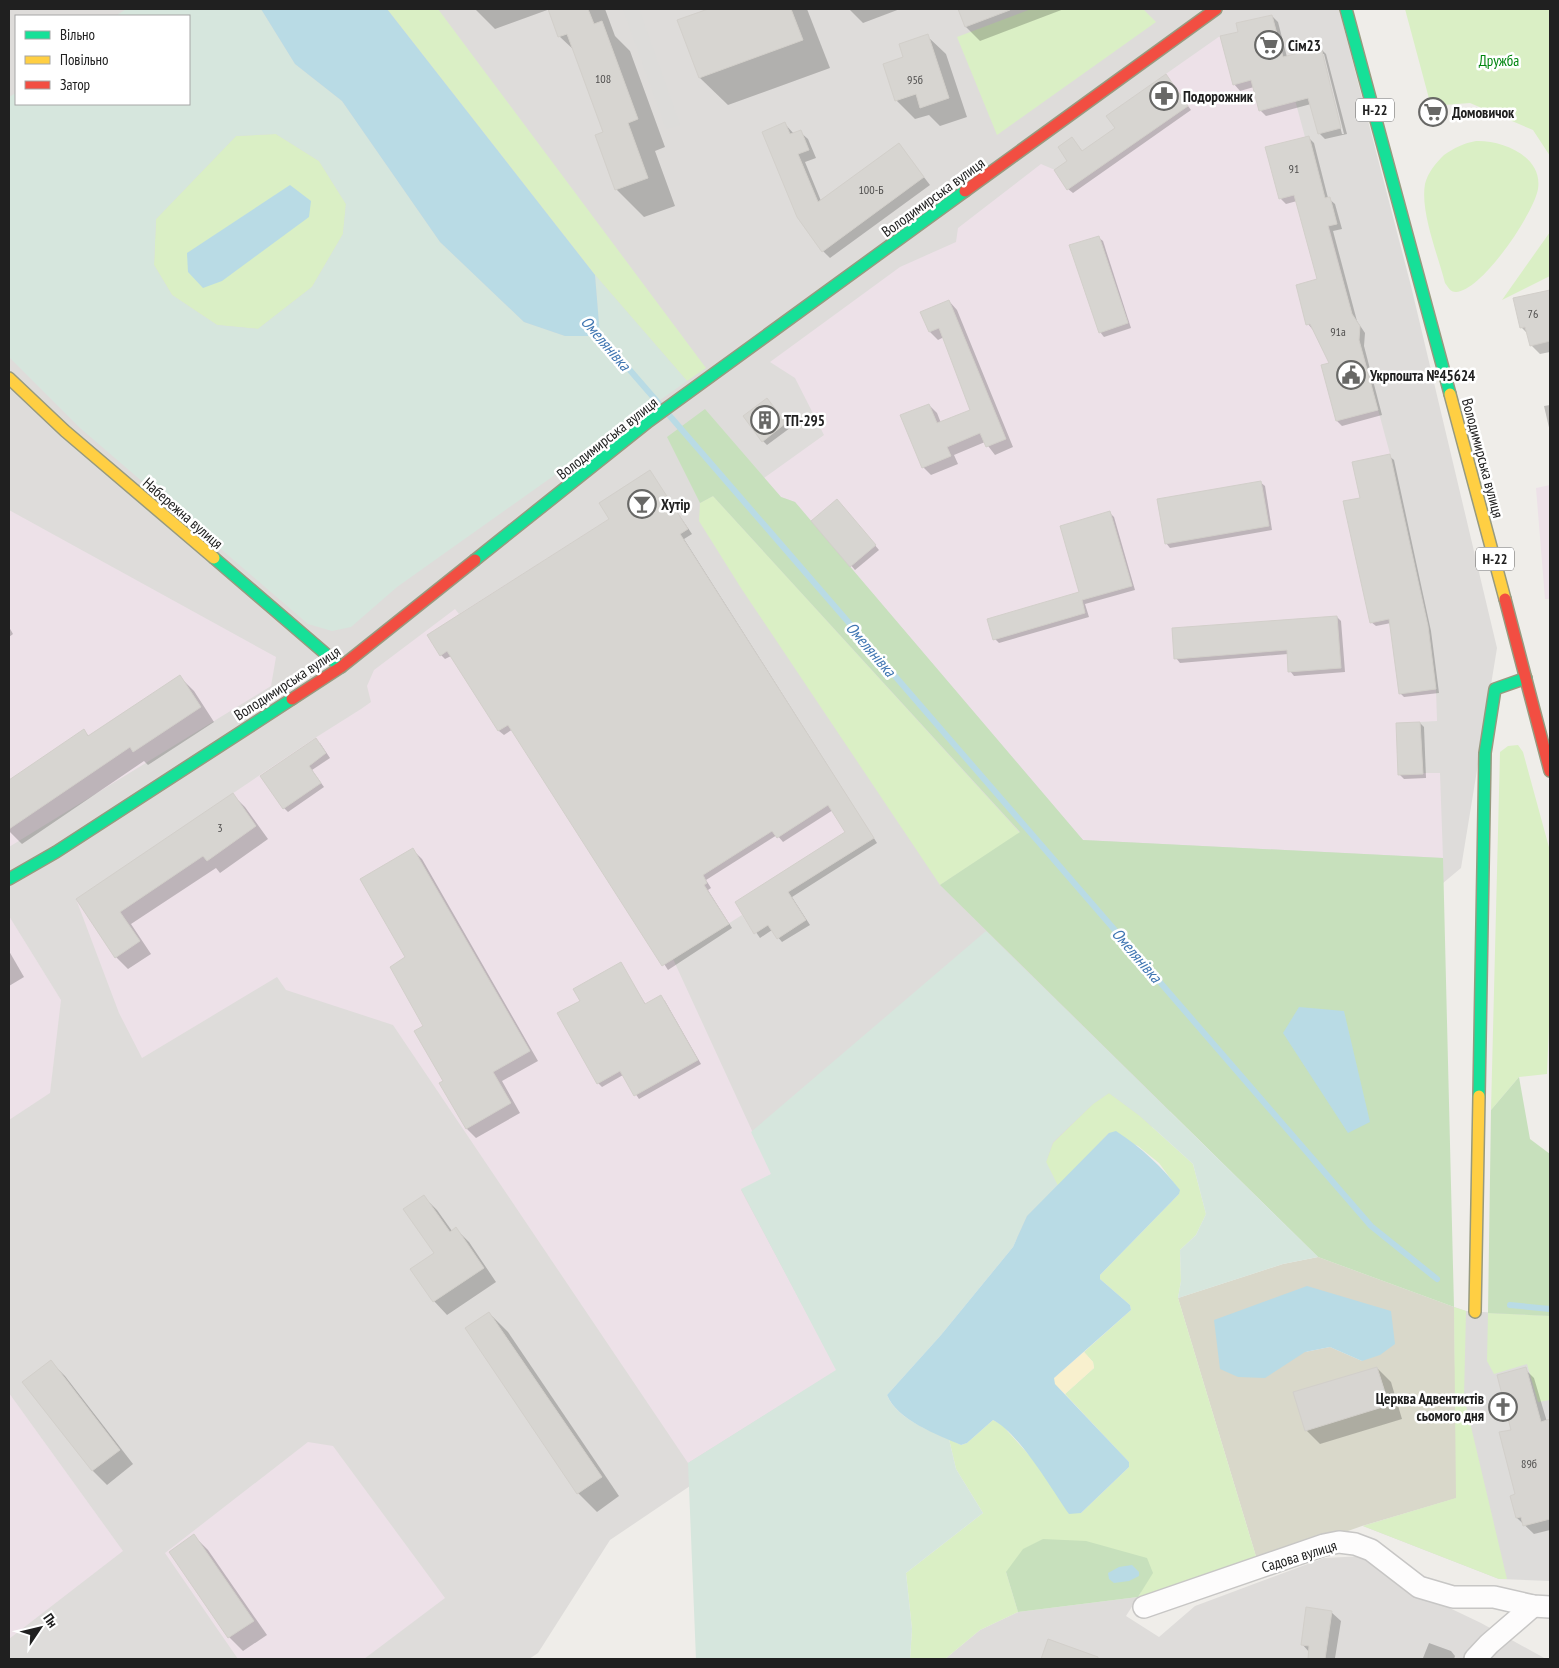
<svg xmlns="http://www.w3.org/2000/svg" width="1559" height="1668" viewBox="0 0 1559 1668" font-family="'PT Sans Narrow',sans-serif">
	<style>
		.residential { fill: #dedcda; fill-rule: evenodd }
		.industrial { fill: #ede1e8 }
		.religious { fill: #dddcda }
		.construction { fill: #d9d8ca; fill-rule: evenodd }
		.grass { fill: #daefc5 }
		.forest { fill: #c7e0bc }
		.wetland { fill: #d6e6dd; fill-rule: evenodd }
		.sand { fill: #f8f0ce }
		.water { fill: #b9dbe5 }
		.shadow { fill: #0003; fill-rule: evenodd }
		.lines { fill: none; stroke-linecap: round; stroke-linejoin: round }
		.stream { stroke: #b9dbe5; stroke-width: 6 }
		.building { fill: #d7d5d1; stroke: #d2cfca }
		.street-casing { stroke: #c7c6c5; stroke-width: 24 }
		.fast-casing { stroke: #979a7f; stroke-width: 14 }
		.slow-casing { stroke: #979a7f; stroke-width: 14 }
		.jam-casing { stroke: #979a7f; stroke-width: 14 }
		.street { stroke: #fdfcfc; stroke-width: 21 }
		.fast { stroke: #16e098; stroke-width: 11 }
		.slow { stroke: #ffcf43; stroke-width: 11 }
		.jam { stroke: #f24e42; stroke-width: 11 }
		.labels { text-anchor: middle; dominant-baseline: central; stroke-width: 5; stroke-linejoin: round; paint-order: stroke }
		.number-label { font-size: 12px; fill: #4e4d4c }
		.shield { fill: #fff; stroke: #636363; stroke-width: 1 }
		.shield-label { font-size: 14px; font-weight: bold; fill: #202020 }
		.poi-label { font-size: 15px; font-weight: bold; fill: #202020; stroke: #fff; text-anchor: start }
		.park-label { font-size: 15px; fill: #018610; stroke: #fff }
		.street-label { font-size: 15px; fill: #202020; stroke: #fff }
		.water-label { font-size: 16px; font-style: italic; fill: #4076b2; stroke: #fff }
	</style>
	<rect width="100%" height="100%" fill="#efede9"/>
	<g class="residential">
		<path d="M9,9H1339L1411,286L1497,648L1461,868L856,1374L610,1540L538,1653L529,1659H9ZM16,16H189V104H16Z"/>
		<path d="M1365,1556L1416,1592L1481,1623L1546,1659H945L980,1630L1018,1612L1138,1597L1126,1616L1159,1637L1195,1606L1324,1558Z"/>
	</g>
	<g class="industrial">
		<path d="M1272,15L1305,137L1309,136L1322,188L1319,189L1322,199L1330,197L1337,224L1329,226L1352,314L1360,326L1358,355L1363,354L1390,454L1436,689L1437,721L1420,722L1423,773H1440L1443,858L1083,840L795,502L781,497L764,478L824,435L795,378L770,362L900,267L956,242L958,228L1041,164L1055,170L1132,117L1123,104L1220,36L1238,32L1236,23Z"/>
		<path d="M1550,485V599H1545L1536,488Z"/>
		<path d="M9,510L276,657L271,686L9,847Z"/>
		<path d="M676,510L688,529L680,534L874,838L788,892L806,920L777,939L768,925L754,934L742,915L673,959L772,1174L741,1190L837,1370L688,1463L393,1025L286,990L277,977L142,1058L119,1013L76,899L315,738L361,709L371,702L367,686L374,670L455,609L459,614L609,519L641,532Z"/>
		<path d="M9,916L61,1000L50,1093L9,1120Z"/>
		<path d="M9,1393L123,1551L9,1639Z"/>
		<path d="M308,1442L333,1446L445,1598L364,1659H238L165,1553Z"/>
	</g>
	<g class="religious">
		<path d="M623,9H639L680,125L666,129Z"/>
		<path d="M1454,1307L1466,1311L1550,1316V1581L1499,1579L1363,1526L1457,1498Z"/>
	</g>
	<path class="construction" d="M1318,1257L1454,1307L1457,1498L1362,1526L1258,1563L1178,1298L1283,1264ZM1391,1311L1362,1361L1330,1347L1305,1352Z"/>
	<g class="grass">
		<path d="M387,9H438L706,368L687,381L595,275Z"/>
		<path d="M1031,9H1143L1156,22L997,135L957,37Z"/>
		<path d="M1405,9H1550V156L1533,130L1470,103L1431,106Z"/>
		<path d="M276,134L319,161L346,204L343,234L312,287L258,329L217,325L172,295L154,265L156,219L236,136Z"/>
		<path d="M1476,141C1502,140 1543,156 1538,189C1534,213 1482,291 1456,292C1450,292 1448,287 1445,283C1438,255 1420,212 1425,184C1428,172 1436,163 1444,155C1454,148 1464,143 1476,141Z"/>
		<path d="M1550,232V276L1502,300Z"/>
		<path d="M713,496L1020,833L940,885L741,588L699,521L700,503Z"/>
		<path d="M1518,745L1523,752L1550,851V1002L1547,1074L1519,1077L1491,1110L1500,752L1508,746Z"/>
		<path d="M1109,1093L1140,1116L1193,1164L1206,1214L1196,1235L1180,1250L1181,1281L1178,1298L1258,1563L1138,1597L1141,1592L1006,1572L1018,1612L980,1630L945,1659H910L912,1629L906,1573L983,1513L956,1469L949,1439L961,1445L967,1443L993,1420L1002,1425L1081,1513L1129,1467V1462L1124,1457L1065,1394L1094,1368L1093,1362L1084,1352L1131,1310L1130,1305L1100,1279V1275L1179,1194V1190L1159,1163L1138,1146L1109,1133L1058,1186L1046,1162L1053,1143L1093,1104Z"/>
		<path d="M1454,1307L1466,1311L1464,1397L1507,1579H1499L1363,1526L1456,1498Z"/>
		<path d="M1488,1313L1550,1316V1400L1538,1402L1527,1364L1494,1374L1487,1361Z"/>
	</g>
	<g class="forest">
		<path d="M705,409L781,497L795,502L1083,840L1443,858L1454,1307L1318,1257L940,885L1020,832L713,496L700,503L667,437Z"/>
		<path d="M1519,1077L1530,1139L1550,1154V1316L1488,1313L1491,1110Z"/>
		<path d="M1043,1539L1086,1541L1147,1558L1153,1573L1138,1597L1018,1612L1006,1572L1023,1549Z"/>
	</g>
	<g class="wetland">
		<path d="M126,9H261L295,64L342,101L440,242L524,322L565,336H600L595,275L687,381L397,587L351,627L332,631L308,624L80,428L9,357V97L16,93V104H189V16H116ZM276,134L319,161L346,204L343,234L312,287L258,329L217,325L172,295L154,265L156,219L236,136Z"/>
		<path d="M986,931L1318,1257L1283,1264L1178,1298L1181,1281L1180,1250L1196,1235L1206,1214L1193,1164L1140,1116L1109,1093L1093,1104L1053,1142L1046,1162L1058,1186L1027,1216L1013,1247L941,1335L887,1395C896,1418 928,1430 949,1439L956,1469L983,1513L906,1573L912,1629L910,1659H696L688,1463L836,1370L741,1189L771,1174L751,1132Z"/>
	</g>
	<path class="sand" d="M1084,1352L1093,1362L1094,1368L1065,1394L1054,1384V1378Z"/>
	<g class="water">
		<path d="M261,9H387L595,275L600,336H565L524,322L440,242L342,101L295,64Z"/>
		<path d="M290,185L311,201L309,217L222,281L203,288L188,272L187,253Z"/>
		<path d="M1299,1007L1344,1011L1370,1122L1348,1133L1283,1033Z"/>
		<path d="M1116,1131C1142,1148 1161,1166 1180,1190L1179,1194L1100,1275V1279L1130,1305L1131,1310L1054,1378L1055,1384L1129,1462V1467L1081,1513L1069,1514C1051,1488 1019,1433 993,1420L967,1443L961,1445C938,1435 897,1420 887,1395L941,1335L1013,1247L1027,1216L1109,1133Z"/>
		<path d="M1307,1286L1391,1311L1395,1344L1380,1355L1362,1361L1330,1347L1305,1352L1265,1378L1238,1377L1220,1369L1214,1320Z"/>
		<path d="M1132,1565L1139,1572V1576L1129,1581L1114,1583L1109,1579L1108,1573L1119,1567Z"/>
	</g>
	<g class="shadow">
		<path d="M475,9H605L615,36L630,51L665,147L655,151L675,206L644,217L616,189L605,132L575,51L559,36L550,9L495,29Z"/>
		<path d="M711,9H807L830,68L728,105L700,78L679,21Z"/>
		<path d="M849,9H900L863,23Z"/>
		<path d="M959,9H1064L980,41L966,27Z"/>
		<path d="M1272,16L1278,22L1287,57L1320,48L1326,54L1347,134L1325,139L1319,133L1311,104L1266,116L1260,110L1254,87L1240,91L1234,84L1240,33ZM1321,54H1324L1344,134H1342Z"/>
		<path d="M927,36L946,54L967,117L940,126L929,115L915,119L896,100L905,58Z"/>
		<path d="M1166,76L1191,110L1073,193L1068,189L1072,139L1083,152L1117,128Z"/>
		<path d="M785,124L794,134L800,132L808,139L816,158L805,162L821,201L899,145L930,185L830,258L823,251Z"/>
		<path d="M1308,137L1314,143L1328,198L1335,204L1342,229L1333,231L1357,321L1365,333L1364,346L1382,415L1342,426L1337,421L1331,363L1313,330L1308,324L1319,280L1297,201L1286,204L1281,199L1267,148Z"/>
		<path d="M1098,237L1103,241L1131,328L1104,337L1100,332Z"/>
		<path d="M1548,292L1550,294V352L1540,354L1531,345L1529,335L1521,327Z"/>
		<path d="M949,301L957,310L1013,447L995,455L985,442L954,455L958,464L931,475L923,467L929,405L937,413L941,423L972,410L944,337L938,340L930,332Z"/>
		<path d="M771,404L790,428L767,445L763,441Z"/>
		<path d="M1550,405V432L1544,406Z"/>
		<path d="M1389,456L1394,460L1431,631L1439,693L1404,697L1400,693L1391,623L1376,626L1371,622L1361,499Z"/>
		<path d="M650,472L692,534L684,539L877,843L792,897L810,925L782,942L772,930L760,938L736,903L847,832L833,810L783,842L777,835L706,880L711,888L708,890L732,928L668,970L513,729L504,735L499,731L451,656L445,659L441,655L611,519Z"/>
		<path d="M1260,482L1265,486L1272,530L1170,548L1166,543Z"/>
		<path d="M841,505L879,550L855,570L813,521Z"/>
		<path d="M1109,512L1114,517L1135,590L1085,604L1089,617L999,643L995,639L1081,593Z"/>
		<path d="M1337,617L1341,621L1345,672L1294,676L1290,671L1288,654L1180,663L1176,658Z"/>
		<path d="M9,627L13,634L9,637Z"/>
		<path d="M180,677L194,691L214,722L148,765L144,761L22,844L9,831V781L83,731L89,736Z"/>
		<path d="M1420,723L1424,727L1426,778L1404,779L1399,774Z"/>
		<path d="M320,743L330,758L312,770L324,787L288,812L284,808Z"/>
		<path d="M233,795L245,807L268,839L220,873L216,868L131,924L151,954L128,969L116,957L78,899Z"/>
		<path d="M413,850L422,859L538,1061L502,1081L520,1113L476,1138L467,1129L441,1083L445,1081L407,958Z"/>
		<path d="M9,951L24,977L9,986Z"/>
		<path d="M621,964L646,1005L661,997L665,1001L701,1064L639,1099L623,1075L602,1087L598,1083L582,1001Z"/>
		<path d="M424,1197L437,1210L452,1231L456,1229L469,1242L496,1282L447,1315L434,1301L412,1269L436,1253Z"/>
		<path d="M489,1313L508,1332L619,1496L597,1512L578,1493Z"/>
		<path d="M51,1362L65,1376L133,1464L107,1485L93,1471L24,1382Z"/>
		<path d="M1377,1368L1391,1382L1402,1419L1320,1444L1306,1430Z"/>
		<path d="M1525,1369L1534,1378L1547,1422L1550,1421V1530L1534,1534L1517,1518L1512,1430Z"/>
		<path d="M194,1536L208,1550L267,1635L243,1651L229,1637L171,1552Z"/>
		<path d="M1331,1612L1341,1621L1335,1658L1347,1659H1310V1653L1302,1644Z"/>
		<path d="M1049,1641L1101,1659H1046L1043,1656Z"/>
		<path d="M1429,1643L1451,1651L1455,1656L1454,1659H1425L1423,1658Z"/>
	</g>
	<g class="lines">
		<g class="stream">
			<path d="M595,330L661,406"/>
			<path d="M669,415L1371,1226L1437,1279"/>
			<path d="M1510,1305L1550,1309"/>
		</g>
	</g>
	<g class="building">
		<path d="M548,9H588L594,24L602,21L638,119L628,123L648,178L615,190L595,135L603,132L567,34L558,37Z"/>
		<path d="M708,9H791L803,40L699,78L677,20Z"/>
		<path d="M958,9H1010V10L965,27Z"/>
		<path d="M1272,15L1283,57L1321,47L1341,128L1318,134L1308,98L1259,111L1251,80L1233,85L1220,36L1238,32L1236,23Z"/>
		<path d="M928,34L949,98L920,108L916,94L895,101L883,64L903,57L899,44Z"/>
		<path d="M1166,74L1188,106L1067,190L1054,170L1067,161L1058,147L1072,137L1082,151L1115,128L1106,116Z"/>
		<path d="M785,122L790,134L801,130L809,150L798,154L818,202L899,143L924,177L822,252L797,217L762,132Z"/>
		<path d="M1309,136L1325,198L1330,197L1337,224L1328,226L1352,314L1360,326L1359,340L1378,410L1336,421L1321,365L1329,363L1310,324L1306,325L1296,285L1317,279L1294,195L1279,199L1265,147Z"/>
		<path d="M1099,236L1128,323L1099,333L1069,245Z"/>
		<path d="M1550,290V341L1530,346L1525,327L1520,328L1513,298Z"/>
		<path d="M949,300L1006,439L986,447L980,433L947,447L951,456L922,468L900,415L929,404L937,423L970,410L939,328L929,332L920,312Z"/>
		<path d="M767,398L786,423L762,442L743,416Z"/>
		<path d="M1390,454L1428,626L1436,689L1399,694L1389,619L1370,623L1343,501L1360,498L1352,462Z"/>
		<path d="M650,470L688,529L680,534L874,838L788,892L806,920L777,939L768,925L754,934L735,902L845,832L828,805L777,838L772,831L703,875L707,883L704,885L729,924L662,966L508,725L498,731L447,651L440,656L427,635L609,519L599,503Z"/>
		<path d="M1261,481L1269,526L1165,544L1157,499Z"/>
		<path d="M837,499L876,545L850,567L811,521Z"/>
		<path d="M1110,511L1132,586L1082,600L1085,613L993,640L987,619L1079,592L1060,526Z"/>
		<path d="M1337,616L1341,668L1288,672L1287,650L1174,659L1172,628Z"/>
		<path d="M180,675L201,707L133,752L130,747L9,829V780L84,729L88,736Z"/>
		<path d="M1420,722L1423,774L1398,775L1396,723Z"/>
		<path d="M316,738L326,753L309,766L321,783L283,809L260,776Z"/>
		<path d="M233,793L256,826L207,861L203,856L120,912L140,941L115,958L76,899Z"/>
		<path d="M413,848L530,1051L493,1072L511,1103L466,1129L439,1083L443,1081L414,1031L423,1026L390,967L405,957L360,879Z"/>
		<path d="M621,962L645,1004L661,995L698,1060L634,1096L620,1071L597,1084L557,1013L580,1001L573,989Z"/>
		<path d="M424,1195L450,1232L456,1227L484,1268L433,1302L410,1269L434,1253L403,1209Z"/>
		<path d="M489,1312L602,1477L577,1494L465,1328Z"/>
		<path d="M51,1360L120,1450L92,1471L22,1382Z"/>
		<path d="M1377,1367L1389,1405L1305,1431L1293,1392Z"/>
		<path d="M1526,1367L1541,1422L1550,1419V1519L1523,1526L1521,1517L1516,1518L1510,1496L1515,1494L1499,1432L1511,1430L1497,1375Z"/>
		<path d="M194,1534L254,1621L228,1638L169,1552Z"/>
		<path d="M1306,1607L1332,1611L1325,1659H1308L1309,1646L1301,1645Z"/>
		<path d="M1048,1639L1098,1657V1659H1041Z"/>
	</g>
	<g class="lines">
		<defs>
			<g id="street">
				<path d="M1144,1607L1324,1545L1339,1542L1355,1544L1371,1550L1419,1587L1453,1597H1494L1533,1606L1550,1607"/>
				<path d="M1475,1659L1489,1644L1533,1606"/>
			</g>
			<g id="fast">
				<path d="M1346,9L1450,394"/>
				<path d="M214,558L341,667"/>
				<path d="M475,560L649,421L965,191"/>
				<path d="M9,879L56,852L292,699"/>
				<path d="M1479,1096L1485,753L1495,689L1526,678"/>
			</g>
			<g id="slow">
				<path d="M9,378L65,431L214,558"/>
				<path d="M1450,394L1505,599"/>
				<path d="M1475,1312L1479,1096"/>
			</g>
			<g id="jam">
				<path d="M965,191L1216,9"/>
				<path d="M1505,599L1550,771"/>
				<path d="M292,699L341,667L475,560"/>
			</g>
		</defs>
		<use href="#street" class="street-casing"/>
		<use href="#fast" class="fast-casing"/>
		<use href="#slow" class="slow-casing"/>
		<use href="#jam" class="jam-casing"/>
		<use href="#street" class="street"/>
		<use href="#fast" class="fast"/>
		<use href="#slow" class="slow"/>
		<use href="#jam" class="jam"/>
	</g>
	<defs>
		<symbol id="supermarket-ring" viewBox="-11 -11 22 22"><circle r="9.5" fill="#fff" stroke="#686866" stroke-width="1.5"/><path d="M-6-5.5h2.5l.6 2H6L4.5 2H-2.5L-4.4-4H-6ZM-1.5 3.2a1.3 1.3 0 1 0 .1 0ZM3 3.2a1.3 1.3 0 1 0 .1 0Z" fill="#686866"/></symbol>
		<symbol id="pharmacy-ring" viewBox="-11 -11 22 22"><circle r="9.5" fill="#fff" stroke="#686866" stroke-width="1.5"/><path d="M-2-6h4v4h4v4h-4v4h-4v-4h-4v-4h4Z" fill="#686866"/></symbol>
		<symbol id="civic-ring" viewBox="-11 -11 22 22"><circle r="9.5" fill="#fff" stroke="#686866" stroke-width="1.5"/><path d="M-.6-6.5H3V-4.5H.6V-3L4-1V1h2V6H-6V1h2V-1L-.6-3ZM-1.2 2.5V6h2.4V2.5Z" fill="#686866"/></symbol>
		<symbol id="building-ring" viewBox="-11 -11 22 22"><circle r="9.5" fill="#fff" stroke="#686866" stroke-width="1.5"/><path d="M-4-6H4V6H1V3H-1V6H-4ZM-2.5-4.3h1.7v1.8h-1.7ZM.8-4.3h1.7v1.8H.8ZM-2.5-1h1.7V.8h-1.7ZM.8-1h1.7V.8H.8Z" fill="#686866"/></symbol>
		<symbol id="bar-ring" viewBox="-11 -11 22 22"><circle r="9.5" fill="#fff" stroke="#686866" stroke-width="1.5"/><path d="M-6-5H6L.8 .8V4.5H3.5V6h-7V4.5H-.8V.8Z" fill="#686866"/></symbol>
		<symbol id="church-ring" viewBox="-11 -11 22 22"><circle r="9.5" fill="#fff" stroke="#686866" stroke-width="1.5"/><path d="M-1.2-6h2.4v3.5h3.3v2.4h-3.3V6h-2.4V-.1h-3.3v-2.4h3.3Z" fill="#686866"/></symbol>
	</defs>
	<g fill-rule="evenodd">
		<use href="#supermarket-ring" x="1253" y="29" width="32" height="32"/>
		<use href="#pharmacy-ring" x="1148" y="80" width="32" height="32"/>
		<use href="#supermarket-ring" x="1417" y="96" width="32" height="32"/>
		<use href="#civic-ring" x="1335" y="359" width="32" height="32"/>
		<use href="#building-ring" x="749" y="404" width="32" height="32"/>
		<use href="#bar-ring" x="626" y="488" width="32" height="32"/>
		<use href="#church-ring" x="1487" y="1391" width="32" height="32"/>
	</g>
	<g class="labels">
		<g class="number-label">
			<text x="603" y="78">108</text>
			<text x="915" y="79">95б</text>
			<text x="1294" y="168">91</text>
			<text x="871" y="189">100-Б</text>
			<text x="1533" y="313">76</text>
			<text x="1338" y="331">91а</text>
			<text x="220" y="827">3</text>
			<text x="1529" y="1463">89б</text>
		</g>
		<g class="shield">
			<rect x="1356" y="98.5" width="38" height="23" rx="4"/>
			<rect x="1476" y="547.5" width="38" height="23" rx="4"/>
		</g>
		<g class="shield-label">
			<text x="1375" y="110">Н-22</text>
			<text x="1495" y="559">Н-22</text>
		</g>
		<g class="poi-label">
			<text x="1288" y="45">Сім23</text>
			<text x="1183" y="96">Подорожник</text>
			<text x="1452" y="112">Домовичок</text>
			<text x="1370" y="375">Укрпошта №45624</text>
			<text x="784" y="420">ТП-295</text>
			<text x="661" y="504">Хутір</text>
			<text x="1484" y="1398" text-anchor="end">Церква Адвентистів<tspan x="1484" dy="17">сьомого дня</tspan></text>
		</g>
		<g class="park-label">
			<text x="1499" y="60">Дружба</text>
		</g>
		<g class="street-label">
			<text transform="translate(933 197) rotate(-36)">Володимирська вулиця</text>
			<text transform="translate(607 438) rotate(-38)">Володимирська вулиця</text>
			<text transform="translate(1483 458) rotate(75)">Володимирська вулиця</text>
			<text transform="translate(183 513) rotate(41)">Набережна вулиця</text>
			<text transform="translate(287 683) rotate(-33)">Володимирська вулиця</text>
			<text transform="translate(1299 1556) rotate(-17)">Садова вулиця</text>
		</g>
		<g class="water-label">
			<text transform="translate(606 343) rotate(49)">Омелянівка</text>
			<text transform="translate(871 649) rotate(49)">Омелянівка</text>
			<text transform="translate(1137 955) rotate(49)">Омелянівка</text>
		</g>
	</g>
	<rect width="1559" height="1668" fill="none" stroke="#202020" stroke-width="20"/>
	<rect x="15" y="15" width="175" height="90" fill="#ffffff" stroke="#a6a6a6"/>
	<rect x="25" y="31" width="25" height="8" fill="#16e098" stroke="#a6a6a6"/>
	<text x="60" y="40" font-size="15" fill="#202020">Вільно</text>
	<rect x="25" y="56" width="25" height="8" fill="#ffcf43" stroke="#a6a6a6"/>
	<text x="60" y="65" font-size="15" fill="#202020">Повільно</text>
	<rect x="25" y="81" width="25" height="8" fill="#f24e42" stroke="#a6a6a6"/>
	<text x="60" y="90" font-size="15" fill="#202020">Затор</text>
	<g transform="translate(40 1628) rotate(55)" stroke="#ffffff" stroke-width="4" paint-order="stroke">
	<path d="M0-4L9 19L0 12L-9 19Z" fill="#202020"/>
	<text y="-8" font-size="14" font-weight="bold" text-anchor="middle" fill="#202020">Пн</text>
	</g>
</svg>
